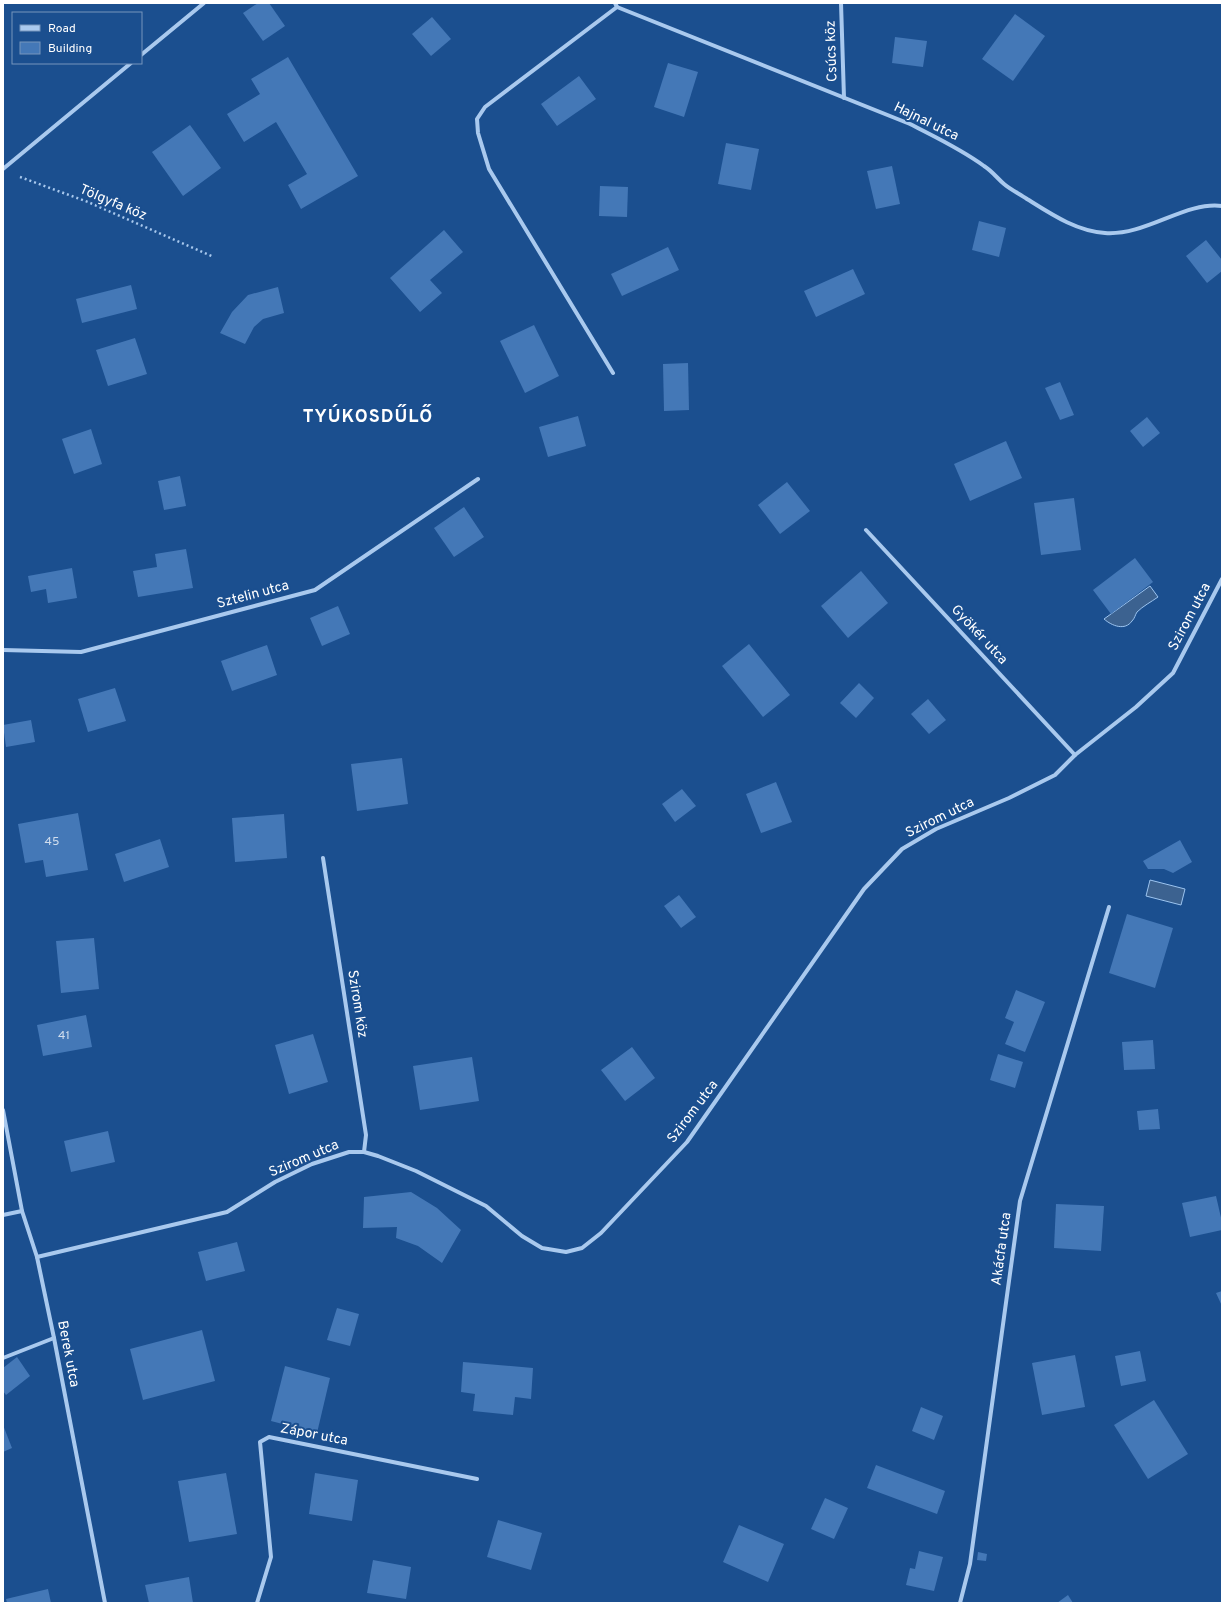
<svg xmlns="http://www.w3.org/2000/svg" width="1225" height="1606" viewBox="0 0 1225 1606" font-family="Overpass,sans-serif">
	<style>
		.water { fill: #3c6290; stroke: #9cc4f0 }
		.building { fill: #4478b7 }
		.lines { fill: none; stroke-linecap: round; stroke-linejoin: round }
		.path { stroke: #a9c9ee; stroke-width: 2.5; stroke-dasharray: 2 3; stroke-linecap: butt }
		.street { stroke: #a9c9ee; stroke-width: 4 }
		.labels { text-anchor: middle; dominant-baseline: central; stroke-width: 4; stroke-linejoin: round; paint-order: stroke }
		.number-label { font-size: 12px; fill: #d0dded }
		.street-label { font-size: 14px; fill: #fff; stroke: #1b4f8f }
		.district-label { font-size: 18px; font-weight: bold; letter-spacing: 1px; fill: #fff; stroke: #1b4f8f }
	</style>
	<rect width="100%" height="100%" fill="#1b4f8f"/>
	<g class="water">
		<path d="M1150,586L1158,597C1151,602 1143,606 1137,612C1135,615 1135,618 1132,621C1125,631 1112,626 1104,619Z"/>
		<path d="M1150,880L1185,889L1181,905L1146,896Z"/>
	</g>
	<g class="building">
		<path d="M258,3H269L285,26L263,41L243,13Z"/>
		<path d="M1015,14L1045,36L1013,81L982,59Z"/>
		<path d="M432,17L451,39L431,56L412,34Z"/>
		<path d="M895,37L927,41L923,67L892,63Z"/>
		<path d="M288,57L358,176L301,209L288,185L307,174L276,122L244,142L227,114L260,94L251,79Z"/>
		<path d="M668,63L698,72L684,117L654,107Z"/>
		<path d="M579,76L596,99L557,126L541,104Z"/>
		<path d="M190,125L221,168L183,196L152,152Z"/>
		<path d="M726,143L759,149L751,190L718,184Z"/>
		<path d="M892,166L900,204L876,209L867,171Z"/>
		<path d="M600,186L628,187L627,217L599,216Z"/>
		<path d="M979,221L1006,228L999,257L972,250Z"/>
		<path d="M444,230L463,252L430,280L442,293L420,312L390,278Z"/>
		<path d="M1206,240L1222,260V271L1207,283L1186,256Z"/>
		<path d="M668,247L679,270L622,296L611,274Z"/>
		<path d="M853,269L865,294L816,317L804,291Z"/>
		<path d="M131,285L137,309L82,323L76,299Z"/>
		<path d="M278,287L284,313L263,319L254,327L245,344L220,333L232,312L248,295Z"/>
		<path d="M534,325L559,376L525,393L500,341Z"/>
		<path d="M135,338L147,374L108,386L96,350Z"/>
		<path d="M688,363L689,410L664,411L663,364Z"/>
		<path d="M1060,382L1074,415L1060,420L1045,388Z"/>
		<path d="M578,416L586,446L548,457L539,427Z"/>
		<path d="M1147,417L1160,433L1143,447L1130,431Z"/>
		<path d="M91,429L102,464L74,474L62,439Z"/>
		<path d="M1006,441L1022,478L970,501L954,464Z"/>
		<path d="M180,476L186,506L164,510L158,481Z"/>
		<path d="M787,482L810,511L780,534L758,505Z"/>
		<path d="M1074,498L1081,550L1041,555L1034,503Z"/>
		<path d="M464,507L484,537L454,557L434,528Z"/>
		<path d="M186,549L193,588L138,597L133,571L157,567L155,554Z"/>
		<path d="M1135,558L1153,582L1111,614L1093,590Z"/>
		<path d="M72,568L77,598L48,603L46,589L31,592L28,576Z"/>
		<path d="M861,571L888,603L848,638L821,606Z"/>
		<path d="M338,606L350,634L322,646L310,618Z"/>
		<path d="M749,644L790,695L763,717L722,666Z"/>
		<path d="M267,645L277,675L232,691L221,661Z"/>
		<path d="M859,683L874,698L856,718L840,703Z"/>
		<path d="M115,688L126,721L88,732L78,699Z"/>
		<path d="M928,699L946,720L929,734L911,714Z"/>
		<path d="M31,720L35,742L6,747L3,725Z"/>
		<path d="M402,758L408,804L357,811L351,764Z"/>
		<path d="M776,782L792,822L761,833L746,794Z"/>
		<path d="M682,789L696,806L675,822L662,804Z"/>
		<path d="M78,813L88,870L46,877L43,860L25,863L18,824Z"/>
		<path d="M284,814L287,858L235,862L232,818Z"/>
		<path d="M160,839L169,867L124,882L115,854Z"/>
		<path d="M1180,840L1192,862L1173,873L1164,869H1148L1143,861Z"/>
		<path d="M679,895L696,917L681,928L664,906Z"/>
		<path d="M1127,914L1173,928L1155,988L1109,973Z"/>
		<path d="M94,938L99,989L61,993L56,941Z"/>
		<path d="M1016,990L1045,1002L1025,1052L1005,1044L1014,1022L1005,1018Z"/>
		<path d="M86,1015L92,1047L43,1056L37,1025Z"/>
		<path d="M313,1034L328,1082L289,1094L275,1045Z"/>
		<path d="M1153,1040L1155,1069L1124,1070L1122,1042Z"/>
		<path d="M632,1047L655,1078L625,1101L601,1070Z"/>
		<path d="M998,1054L1023,1062L1015,1088L990,1080Z"/>
		<path d="M472,1057L479,1101L420,1110L413,1066Z"/>
		<path d="M1158,1109L1160,1129L1139,1130L1137,1111Z"/>
		<path d="M108,1131L115,1162L71,1172L64,1141Z"/>
		<path d="M411,1192L437,1208L461,1230L442,1263L418,1246L396,1238L397,1227L363,1228L364,1197Z"/>
		<path d="M1216,1196L1222,1222V1230L1190,1237L1182,1203Z"/>
		<path d="M1056,1204L1104,1206L1101,1251L1054,1248Z"/>
		<path d="M237,1242L245,1271L206,1281L198,1252Z"/>
		<path d="M1222,1291V1306L1216,1293Z"/>
		<path d="M337,1308L359,1314L350,1346L327,1340Z"/>
		<path d="M202,1330L215,1381L143,1400L130,1349Z"/>
		<path d="M1140,1351L1146,1381L1121,1386L1115,1356Z"/>
		<path d="M1075,1355L1085,1407L1042,1415L1032,1363Z"/>
		<path d="M17,1357L30,1376L6,1395L3,1391V1368Z"/>
		<path d="M463,1362L533,1368L531,1399L515,1397L513,1415L473,1411L475,1394L461,1392Z"/>
		<path d="M285,1366L330,1378L317,1433L271,1421Z"/>
		<path d="M1154,1400L1188,1454L1148,1479L1114,1425Z"/>
		<path d="M921,1407L943,1416L934,1440L912,1431Z"/>
		<path d="M3,1425L12,1448L3,1452Z"/>
		<path d="M876,1465L945,1491L937,1514L867,1488Z"/>
		<path d="M226,1473L237,1534L189,1542L178,1481Z"/>
		<path d="M315,1473L358,1480L352,1521L309,1514Z"/>
		<path d="M825,1498L848,1508L834,1539L811,1529Z"/>
		<path d="M498,1520L542,1533L531,1570L487,1557Z"/>
		<path d="M739,1525L784,1544L768,1582L723,1562Z"/>
		<path d="M919,1551L943,1557L934,1591L906,1585L910,1568L915,1569Z"/>
		<path d="M978,1552L987,1554L986,1561L977,1560Z"/>
		<path d="M373,1560L411,1567L406,1599L367,1593Z"/>
		<path d="M189,1577L193,1603H149L145,1585Z"/>
		<path d="M48,1589L51,1603H7L6,1599Z"/>
		<path d="M1068,1595L1073,1603H1057Z"/>
	</g>
	<g class="lines">
		<path class="path" d="M20,177L88,202L214,257"/>
		<g class="street">
			<path d="M615,3L617,7L910,124C935,137 961,149 984,166C992,171 997,178 1004,184C1011,190 1020,194 1027,199C1051,214 1076,231 1105,233C1146,236 1185,201 1222,206"/>
			<path d="M841,3L844,98"/>
			<path d="M141,55L204,3"/>
			<path d="M3,169L131,63"/>
			<path d="M613,373L489,169L478,133L477,119L485,107L617,7"/>
			<path d="M866,530L1075,755"/>
			<path d="M3,650L81,652L315,590L478,479"/>
			<path d="M323,858L366,1135L364,1152"/>
			<path d="M3,1110L22,1211L37,1257L54,1338L105,1603"/>
			<path d="M3,1215L22,1211"/>
			<path d="M37,1257L227,1212L275,1182L312,1164L349,1152H364L378,1156L416,1171L486,1206L522,1236L542,1248L566,1252L582,1248L601,1233L687,1142L864,889L902,849L936,829L1009,798L1055,775L1075,755L1136,707L1173,673L1222,579"/>
			<path d="M3,1358L54,1338"/>
			<path d="M257,1603L271,1557L260,1442L269,1437L477,1479"/>
			<path d="M960,1603L970,1564L1020,1201L1109,907"/>
		</g>
	</g>
	<g class="labels">
		<g class="number-label">
			<text x="52" y="842">45</text>
			<text x="64" y="1036">41</text>
		</g>
		<g class="street-label">
			<text transform="translate(832 51) rotate(-92)">Csúcs köz</text>
			<text transform="translate(926 122) rotate(26)">Hajnal utca</text>
			<text transform="translate(113 203) rotate(23)">Tölgyfa köz</text>
			<text transform="translate(253 595) rotate(-15)">Sztelin utca</text>
			<text transform="translate(1190 617) rotate(-62)">Szirom utca</text>
			<text transform="translate(979 635) rotate(47)">Gyökér utca</text>
			<text transform="translate(940 818) rotate(-26)">Szirom utca</text>
			<text transform="translate(357 1004) rotate(81)">Szirom köz</text>
			<text transform="translate(693 1112) rotate(-53)">Szirom utca</text>
			<text transform="translate(304 1159) rotate(-23)">Szirom utca</text>
			<text transform="translate(1002 1249) rotate(-82)">Akácfa utca</text>
			<text transform="translate(68 1354) rotate(79)">Berek utca</text>
			<text transform="translate(314 1435) rotate(11)">Zápor utca</text>
		</g>
		<g class="district-label">
			<text x="368" y="417">TYÚKOSDŰLŐ</text>
		</g>
	</g>
	<rect width="1225" height="1606" fill="none" stroke="#ffffff" stroke-width="8"/>
	<rect x="12" y="12" width="130" height="52" fill="#1b4f8f" stroke="#7695bc"/>
	<rect x="20" y="25" width="20" height="6" fill="#a9c9ee" stroke="#7695bc"/>
	<text x="48" y="32" font-size="12" fill="#ffffff">Road</text>
	<rect x="20" y="42" width="20" height="12" fill="#4478b7" stroke="#7695bc"/>
	<text x="48" y="52" font-size="12" fill="#ffffff">Building</text>
</svg>
